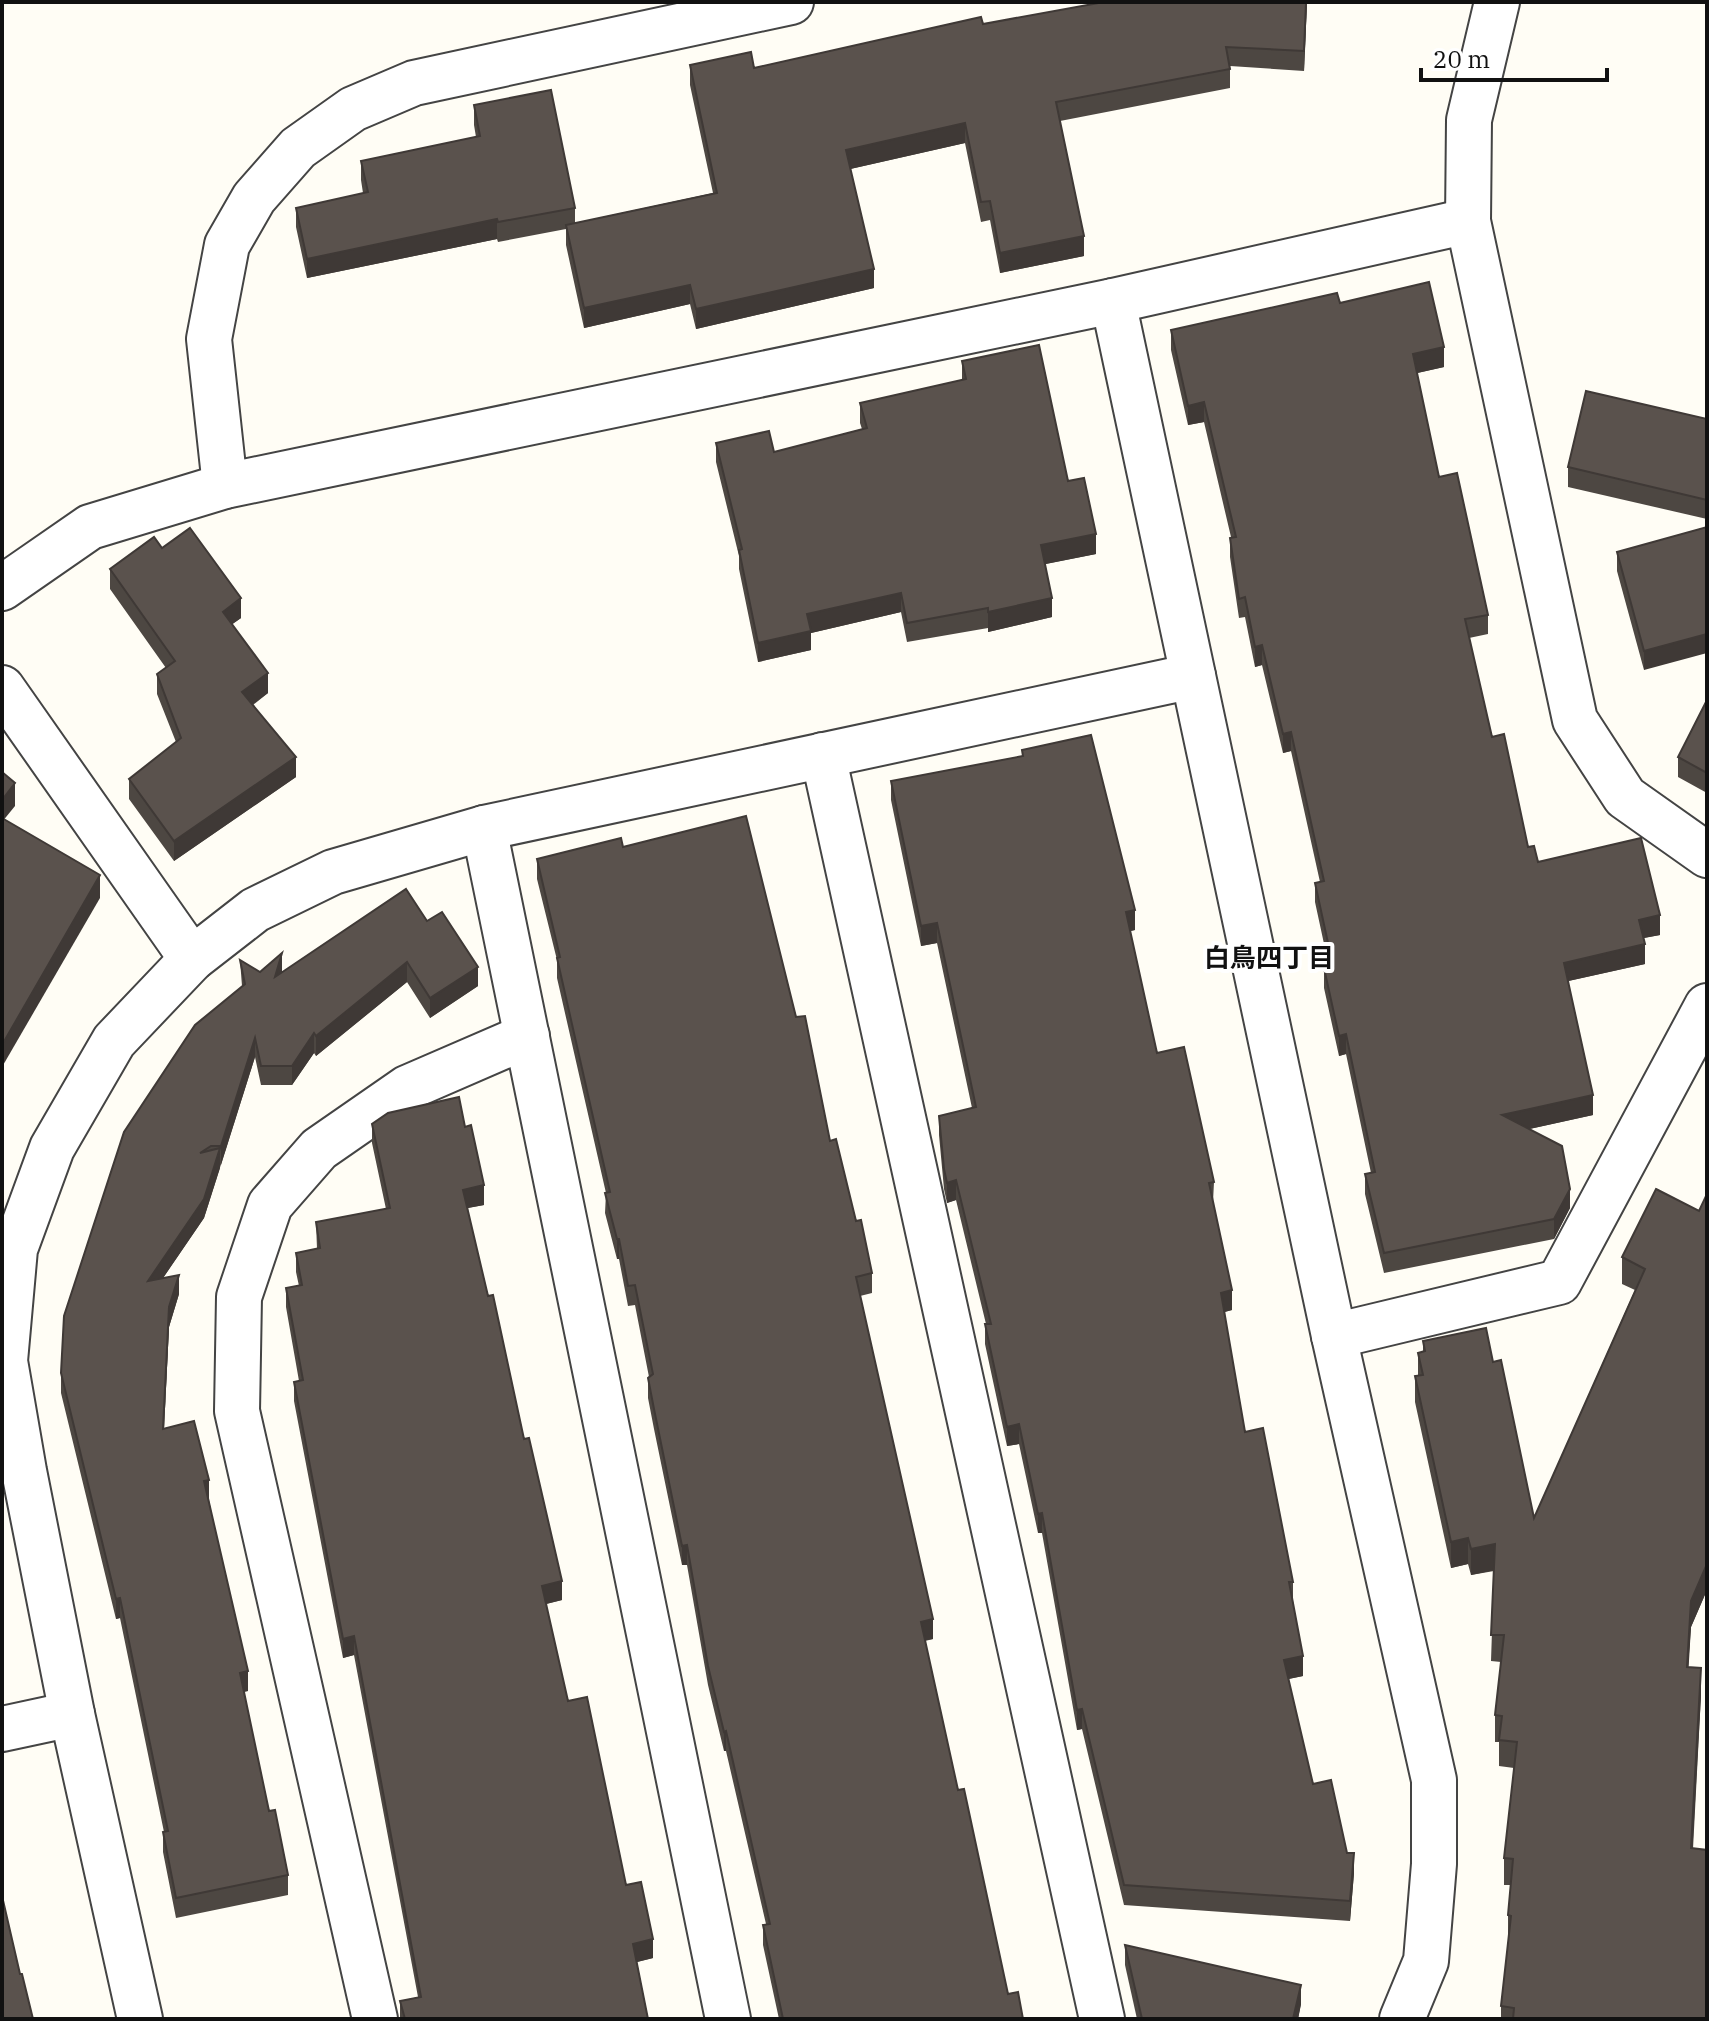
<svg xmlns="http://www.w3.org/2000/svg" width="1709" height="2021" viewBox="0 0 1709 2021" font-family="'IBM Plex Serif','Noto Sans JP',serif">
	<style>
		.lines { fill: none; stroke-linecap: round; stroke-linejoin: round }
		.street-casing { stroke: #444; stroke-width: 48 }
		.street { stroke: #fff; stroke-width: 44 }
		.wall { fill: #4d4742 }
		.shaded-wall { fill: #3f3936 }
		.building { fill: #5a524d; stroke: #3f3936; stroke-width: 2 }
		.labels { text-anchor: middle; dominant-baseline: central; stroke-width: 8; stroke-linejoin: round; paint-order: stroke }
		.neighbourhood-label { font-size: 26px; font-weight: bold; fill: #111; stroke: #fff }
	</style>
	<rect width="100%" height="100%" fill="#fffdf5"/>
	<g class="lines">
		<defs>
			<g id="street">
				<path d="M1497,2L1469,120L1468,221L1575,720L1625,797L1707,855"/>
				<path d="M1113,301L1334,1336L1434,1780V1864L1426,1961L1402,2019"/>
				<path d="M225,486L209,339L227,245L254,198L298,148L353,109L414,83L791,2"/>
				<path d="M2,588L90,527L225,486L1113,301L1468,221"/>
				<path d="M2,688L192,959"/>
				<path d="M823,755L1102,2019"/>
				<path d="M484,828L728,2019"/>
				<path d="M1334,1336L1559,1282L1707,1006"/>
				<path d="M2,1729L72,1714"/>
				<path d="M140,2019L72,1714L24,1471L5,1361L15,1249L52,1148L114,1041L192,959L255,910L333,872L484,828L1193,676"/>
				<path d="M375,2019L237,1411L239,1297L270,1205L319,1149L407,1088L527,1036"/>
			</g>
		</defs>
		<use href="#street" class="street-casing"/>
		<use href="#street" class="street"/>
	</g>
	<g class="wall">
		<path d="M1104,2H1307L1304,71L1230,66V88L1060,121L1084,256L1000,273L990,220L981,222L965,143L850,169L874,288L696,329L690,304L584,328L566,245V229L498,242L497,239L307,278L296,227V208L363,193L361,180V161L476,137L474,125V105L575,208V223L713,193L690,85V65L754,68Z"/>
		<path d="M1340,303L1444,367L1417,373L1439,477L1488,615V634L1469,638L1492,737L1528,847L1538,862L1660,935L1643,938L1645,964L1568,981L1593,1115L1529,1129L1570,1208L1554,1239L1384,1273L1365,1194V1174L1371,1173L1346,1054L1339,1056L1324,988V968L1329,967L1315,902V883L1320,882L1291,751L1283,753L1262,665L1255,667L1245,617L1239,618L1230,557V538L1231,537L1204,422L1188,425L1171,350V330Z"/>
		<path d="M962,361L1068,481L1096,554L1045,564L1052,617L988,632V628L907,642L901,612L811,633V650L758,662L739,569V556L716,462V443L774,452L862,429L860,423V403L962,380Z"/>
		<path d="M1707,419V519L1568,487V467Z"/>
		<path d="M1707,527L1644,670L1617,571V552Z"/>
		<path d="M162,548L241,618L232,624L268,693L253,705L296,777L174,861L129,799V779L176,742L157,694V674L166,668L110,589V569Z"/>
		<path d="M1707,700V793L1678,777V757Z"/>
		<path d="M1022,750L1135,930L1130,931L1157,1053L1214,1182L1213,1202L1232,1310L1224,1312L1245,1432L1293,1582V1601L1303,1676L1288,1679L1313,1784L1347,1853L1354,1873L1350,1921L1124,1905L1082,1729L1077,1730L1042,1533H1038L1019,1444L1007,1446L985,1344V1324H986L956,1200L947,1203L944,1189L939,1135V1116L972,1108L937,943L921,946L891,800V781L1022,756Z"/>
		<path d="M623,847L796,1017L830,1141L872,1273V1293L860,1296L933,1639L925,1641L958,1790L1008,1994L1023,2019H779L763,1945V1925L766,1924L726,1751H724L708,1685L687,1565H682L654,1429L648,1398V1378L649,1377L635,1305L628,1306L619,1259H617L605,1213L606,1193L557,978V960L537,879V859Z"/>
		<path d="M427,921L478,986L430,1018L407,982L316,1056L314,1053L292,1085H261L255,1057L204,1218L163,1278L179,1294L169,1327L164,1429L209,1500L248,1691L244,1692L269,1811L288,1875V1895L176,1918L163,1852V1832H164L120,1618L116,1619L61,1393V1373L242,986L240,960L260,972H282Z"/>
		<path d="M372,1124L484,1205L467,1208L562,1600L546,1604L568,1701L626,1885L653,1958L637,1962L648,2019H400V2001L418,1997L354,1655L343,1658L294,1401V1382L299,1381L286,1307V1288L299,1286L296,1272V1253L317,1249L316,1222L386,1209L372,1143Z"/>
		<path d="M1707,1194V1590L1691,1627L1688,1667L1701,1695L1693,1849L1707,2019H1501V2006L1508,1942V1915L1511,1885H1504V1858L1514,1768L1499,1766V1742H1495V1715L1501,1662L1491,1661L1494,1571L1471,1575L1468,1564L1451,1568L1415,1402V1376H1418V1353L1423,1352V1341L1493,1362L1534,1518L1635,1290L1622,1284V1257L1699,1211Z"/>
		<path d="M1125,1945L1301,2004L1298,2019H1137L1125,1965Z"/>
	</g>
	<g class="shaded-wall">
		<path d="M1306,2H1307L1304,71V51Z"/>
		<path d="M965,123V143L846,170V150Z"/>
		<path d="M497,219V239L307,278V259Z"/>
		<path d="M1084,236V256L1000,273V253Z"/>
		<path d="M874,269V288L696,329V309Z"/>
		<path d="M690,285V304L584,328V308Z"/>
		<path d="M1444,347V367L1413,374V354Z"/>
		<path d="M1204,402V422L1188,425V406Z"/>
		<path d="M1096,534V554L1041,565V545Z"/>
		<path d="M901,593V612L811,633V650L758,662V643L807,614Z"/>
		<path d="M241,598V618L223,631V612Z"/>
		<path d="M1052,598V617L988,632V612Z"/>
		<path d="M1707,634V653L1644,670V651Z"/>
		<path d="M1262,645V665L1255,667V647Z"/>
		<path d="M268,673V693L242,712V692Z"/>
		<path d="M1291,732V751L1283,753V734Z"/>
		<path d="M296,757V777L174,861V841Z"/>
		<path d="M15,783V806L2,822V800Z"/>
		<path d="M100,875V898L2,1067V1045Z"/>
		<path d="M1135,910V930L1126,932V912Z"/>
		<path d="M1660,915V935L1639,939V920Z"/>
		<path d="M937,923V943L921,946V926Z"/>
		<path d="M1645,944V964L1564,982V963Z"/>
		<path d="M282,953V973L275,977Z"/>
		<path d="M407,962V982L316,1056V1036Z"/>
		<path d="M478,967V986L430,1018V998Z"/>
		<path d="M314,1033V1053L292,1085V1066Z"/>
		<path d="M1346,1034V1054L1339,1056V1036Z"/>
		<path d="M255,1038V1057L221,1165V1146Z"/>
		<path d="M1593,1095V1115L1502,1135V1115Z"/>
		<path d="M220,1148V1168L204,1218L148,1300V1281Z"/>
		<path d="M956,1180V1200L947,1203V1183Z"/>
		<path d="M484,1185V1205L463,1209V1190Z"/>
		<path d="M1570,1189V1208L1554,1239V1219Z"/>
		<rect x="617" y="1239" width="2" height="20"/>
		<path d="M179,1275V1294L169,1327L163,1449L169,1307Z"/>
		<path d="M1232,1290V1310L1221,1313V1293Z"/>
		<path d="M1019,1424V1444L1007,1446V1427Z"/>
		<path d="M209,1480V1500L204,1501V1481Z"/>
		<path d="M1042,1513V1533H1038V1514Z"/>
		<path d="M1468,1538V1564L1451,1568V1542Z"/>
		<path d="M1495,1544V1570L1471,1575V1549Z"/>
		<path d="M687,1545V1565H682V1546Z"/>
		<path d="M1707,1564V1590L1691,1627L1687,1694V1667L1691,1601Z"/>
		<path d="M562,1581V1600L542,1605V1586Z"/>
		<path d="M120,1598V1618L116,1619V1599Z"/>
		<path d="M933,1619V1639L921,1641V1622Z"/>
		<path d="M354,1636V1655L343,1658V1639Z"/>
		<path d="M1303,1656V1676L1284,1680V1660Z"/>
		<path d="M1701,1668V1695L1691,1875V1848Z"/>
		<path d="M248,1671V1691L240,1692V1673Z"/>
		<path d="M1082,1709V1729L1077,1730V1710Z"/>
		<path d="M726,1731V1751H724V1732Z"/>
		<path d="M1354,1853V1873L1350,1921V1901Z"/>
		<path d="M653,1939V1958L633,1963V1944Z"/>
		<path d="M1301,1985V2004L1298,2019H1293Z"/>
	</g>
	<g class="building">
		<path d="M1104,2H1306L1304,51L1226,47L1230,69L1056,102L1084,236L1000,253L990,201L981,202L965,123L846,150L874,269L696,309L690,285L584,308L566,225L717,193L690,65L751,52L754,68L981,17L983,24Z"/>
		<path d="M551,90L575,208L498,222L497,219L307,259L296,208L368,192L361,161L480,136L474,105Z"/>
		<path d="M1429,282L1444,347L1413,354L1439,477L1457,473L1488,615L1465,619L1492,737L1504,734L1528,847L1534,846L1538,862L1641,838L1660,915L1639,920L1645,944L1564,963L1593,1095L1502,1115L1562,1146L1570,1189L1554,1219L1384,1253L1365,1174L1375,1172L1346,1034L1339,1036L1324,968L1333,966L1315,883L1324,881L1291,732L1283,734L1262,645L1255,647L1245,597L1239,599L1230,538L1236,537L1204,402L1188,406L1171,330L1337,293L1340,303Z"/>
		<path d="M1039,345L1068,481L1084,478L1096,534L1041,545L1052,598L988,612V608L907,623L901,593L807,614L811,631L758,643L739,550L742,549L716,443L769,431L774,452L867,428L860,403L966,379L962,361Z"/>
		<path d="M1586,391L1707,419V500L1568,467Z"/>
		<path d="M1707,527V634L1644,651L1617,552Z"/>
		<path d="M190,528L241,598L223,612L268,673L242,692L296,757L174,841L129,779L181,738L157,674L175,661L110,569L154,537L162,548Z"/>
		<path d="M1707,700V773L1678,757Z"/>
		<path d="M1091,735L1135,910L1126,912L1157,1053L1184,1047L1214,1182L1209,1183L1232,1290L1221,1293L1245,1432L1263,1428L1293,1582H1289L1303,1656L1284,1660L1313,1784L1331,1780L1347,1853H1354L1350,1901L1124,1885L1082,1709L1077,1710L1042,1513L1038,1514L1019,1424L1007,1427L985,1324H991L956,1180L947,1183L944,1169L939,1116L976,1107L937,923L921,926L891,781L1023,756L1022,750Z"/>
		<path d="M2,772L15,783L2,800Z"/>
		<path d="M746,816L796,1017L805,1016L830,1141L836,1139L856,1221L861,1220L872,1273L856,1277L933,1619L921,1622L958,1790L964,1789L1008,1994L1018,1992L1023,2019H783L763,1925L770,1924L726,1731L724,1732L708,1666L687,1545L682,1546L654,1409L648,1378L653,1374L635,1285L628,1286L619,1239H617L605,1193L610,1192L557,958L560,957L537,859L621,838L623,847Z"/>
		<path d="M2,818L100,875L2,1045Z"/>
		<path d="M406,889L427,921L442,912L478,967L430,998L407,962L316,1036L314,1033L292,1066H261L255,1038L221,1146H211L200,1153L220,1148L204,1199L148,1281L179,1275L169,1307L163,1429L194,1421L209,1480L204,1481L248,1671L240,1673L269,1811L275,1810L288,1875L176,1898L163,1832L168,1831L120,1598L116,1599L61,1373L64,1316L124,1132L195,1025L245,984L240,960L260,972L282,953L275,977Z"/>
		<path d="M459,1097L465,1127L471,1125L484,1185L463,1190L488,1296L493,1295L524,1439L529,1438L562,1581L542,1586L568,1701L587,1697L626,1885L641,1882L653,1939L633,1944L648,2019H405L400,2001L421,1997L354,1636L343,1639L294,1382L303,1380L286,1288L302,1285L296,1253L320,1248L316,1222L390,1208L372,1124L388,1113Z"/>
		<path d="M1656,1189L1699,1211L1707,1194V1564L1691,1601L1687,1667L1701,1668L1691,1848L1707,1850V2019H1513L1514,2008L1501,2006L1511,1916L1508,1915L1513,1859L1504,1858L1517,1742L1499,1740L1502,1716L1495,1715L1504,1635H1491L1495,1544L1471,1549L1468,1538L1451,1542L1415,1376L1423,1375L1418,1353L1425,1351L1423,1341L1486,1328L1493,1362L1501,1360L1534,1518L1645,1269L1622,1257Z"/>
		<path d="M2,1896L20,1974H22L33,2019H2Z"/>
		<path d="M1125,1945L1301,1985L1293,2019H1142Z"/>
	</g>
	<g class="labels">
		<g class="neighbourhood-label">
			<text x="1269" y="957">白鳥四丁目</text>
		</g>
	</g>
	<rect width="1709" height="2021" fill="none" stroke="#111111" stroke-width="8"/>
	<path d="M1421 68v12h186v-12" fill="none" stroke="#111111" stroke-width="4"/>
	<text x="1433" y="68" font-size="24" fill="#111111" stroke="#ffffff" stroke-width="6" paint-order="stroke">20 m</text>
</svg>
